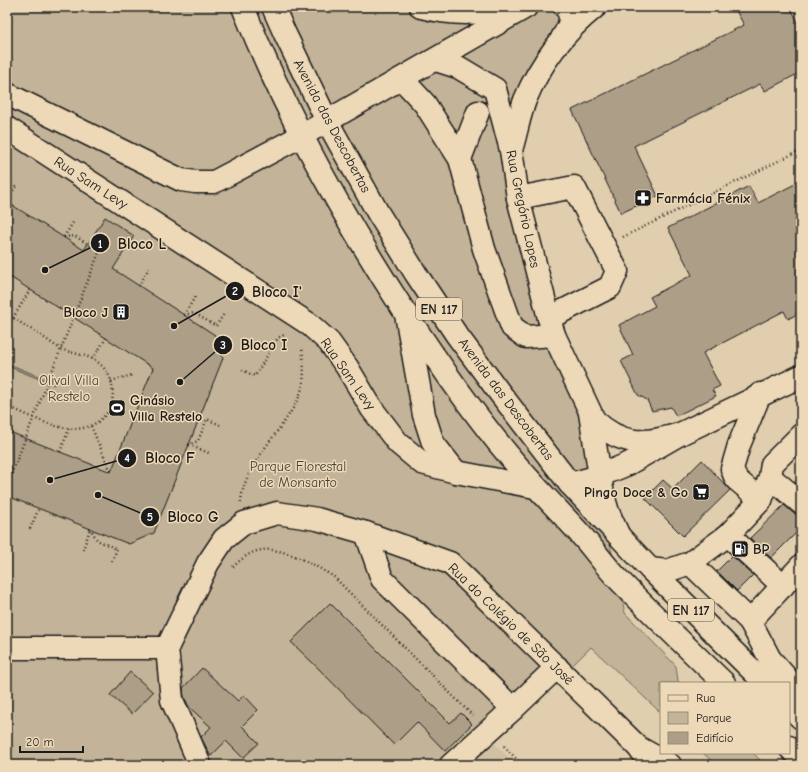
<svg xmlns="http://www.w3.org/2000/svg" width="808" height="772" viewBox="0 0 808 772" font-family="'Comic Neue',sans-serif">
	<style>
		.built { fill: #d1c0a2 }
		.green { fill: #c3b398; stroke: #70685a }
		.water { fill: #978b77; stroke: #665f53 }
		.building { fill: #ad9f87; stroke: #1c1c1c }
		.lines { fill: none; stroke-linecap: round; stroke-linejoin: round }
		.minor-casing { stroke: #1c1c1c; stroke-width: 25 }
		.major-casing { stroke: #1c1c1c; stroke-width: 25 }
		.path { stroke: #1c1c1c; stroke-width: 2.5; stroke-dasharray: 1 3; stroke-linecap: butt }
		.minor { stroke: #edd9b7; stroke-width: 22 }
		.major { stroke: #edd9b7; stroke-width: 22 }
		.labels { text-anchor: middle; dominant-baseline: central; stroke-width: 3; stroke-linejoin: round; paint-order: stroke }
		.shield { fill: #edd9b7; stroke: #5b554a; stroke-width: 1 }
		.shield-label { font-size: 13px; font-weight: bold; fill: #1c1c1c }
		.street-label { font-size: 14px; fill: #1c1c1c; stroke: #edd9b7 }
		.poi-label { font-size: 14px; font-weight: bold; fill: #1c1c1c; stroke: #edd9b7; text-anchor: start }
		.park-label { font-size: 14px; fill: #46423b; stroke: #edd9b7 }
		.leader { fill: none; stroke: #1c1c1c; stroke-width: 1.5 }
		.callout-dot { fill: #1c1c1c; stroke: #edd9b7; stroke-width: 1.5 }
		.mark-label { font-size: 12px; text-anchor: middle; font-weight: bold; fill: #fff }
		.callout-label { font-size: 15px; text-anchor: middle; font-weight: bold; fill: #1c1c1c; stroke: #edd9b7; stroke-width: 3; stroke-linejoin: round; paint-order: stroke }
	</style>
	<rect width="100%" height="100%" fill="#e0ceae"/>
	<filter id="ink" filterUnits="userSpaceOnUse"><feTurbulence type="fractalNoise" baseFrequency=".025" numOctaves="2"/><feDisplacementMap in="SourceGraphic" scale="8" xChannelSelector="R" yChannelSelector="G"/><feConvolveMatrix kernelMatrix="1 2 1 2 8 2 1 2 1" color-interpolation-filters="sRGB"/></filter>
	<g filter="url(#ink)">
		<path class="built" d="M494,743L517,765H467Z"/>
		<g class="green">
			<path d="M7,7H591L545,57L513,171L575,381L625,613L676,666L678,681L680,683H661V713L591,647L493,744L468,765H7Z"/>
			<path d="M703,753H753L765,765H716Z"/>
		</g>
		<path class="water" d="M7,363L55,383L54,385L7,366Z"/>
		<g class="building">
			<path d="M734,7H790L801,27V72L765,91L760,84L634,146L658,196L621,213L572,110L744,25Z"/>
			<path d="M795,184L801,196V312L788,319L784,311L703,353L720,386L712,390L716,396L676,416L671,407L652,411L647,400L638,395L621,361L633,355L619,325L655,306L650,297L692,275L668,228L749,186L758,203Z"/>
			<path d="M7,202L84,250L105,217L134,236L113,269L215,335L223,358L154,533L129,544L7,496V431L111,472L153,368L7,275Z"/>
			<path d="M702,460L730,490L683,536L645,498L663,480L673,489Z"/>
			<path d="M784,505L793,513L801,515V528L771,558L750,538Z"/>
			<path d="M732,556L753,575L737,591L717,571Z"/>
			<path d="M330,603L450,723L461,713L472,724L445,751L417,722L394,745L316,666L291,642Z"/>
			<path d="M202,668L238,701L244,695L258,710L242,726L259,743L243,758L226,741L211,756L209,753L201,737L211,727L189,707L184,697L183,688Z"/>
			<path d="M130,672L153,692L132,714L110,695Z"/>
		</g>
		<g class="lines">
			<defs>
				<g id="minor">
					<path d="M421,7C454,16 482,13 515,9"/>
					<path d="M562,38C568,29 575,16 565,7"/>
					<path d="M436,60L458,67L495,89L511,150L518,198L549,318L554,335L594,420C622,447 646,444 680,434"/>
					<path d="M402,79L425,104L460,159L484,249L512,327L526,337L554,335"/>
					<path d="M7,94L181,180L195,182H214L301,136L526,7"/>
					<path d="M7,128L309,324L329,342L347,367L372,409L398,443L422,463L456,472L535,487"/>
					<path d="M511,150C516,134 519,116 525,100C540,64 565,31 595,7"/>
					<path d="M460,159L478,112"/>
					<path d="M518,198L574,187L617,271L610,287L549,318"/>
					<path d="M406,314L424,415L433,443L456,472"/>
					<path d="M760,394L739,445L732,469L736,479L761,500"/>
					<path d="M590,413L603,495L608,512L618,534"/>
					<path d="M770,477L801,503"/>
					<path d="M570,484L599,476L628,464L680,434L801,376"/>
					<path d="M366,533L382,579L513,709L557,667"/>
					<path d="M728,535L783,586"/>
					<path d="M690,563L750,621"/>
					<path d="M801,566L750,621L770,659L801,694"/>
					<path d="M650,569L667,571L690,563L728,535L761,500L770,477L772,464L801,435"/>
					<path d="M7,648H167"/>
					<path d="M167,648L208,563L224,539L244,523L277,513L317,519L366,533L450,563L639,748L650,765"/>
					<path d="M167,648L172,700L200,765"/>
					<path d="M639,748L670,765"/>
					<path d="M451,765L513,709"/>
				</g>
				<g id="major">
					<path d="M243,7C286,115 343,217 406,314C439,364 472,412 510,457C532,484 558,509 581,535C594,549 605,566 619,580C653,615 689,649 724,683"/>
					<path d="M273,7L285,34L327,121L378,213L416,274L456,334L499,392L570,484L650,569L765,683"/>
					<path d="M789,706L801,718"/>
					<path d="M789,747L801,759"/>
				</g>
			</defs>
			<use href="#minor" class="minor-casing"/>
			<use href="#major" class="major-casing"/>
			<g class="path">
				<path d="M7,201L16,186"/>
				<path d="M64,237L75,236L91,246L97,236"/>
				<path d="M64,237L74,221"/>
				<path d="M623,237L801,150"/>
				<path d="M139,286L149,268"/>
				<path d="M7,314C19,322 31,329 43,337C49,341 55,346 61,349C75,355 91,354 102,366C112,376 114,389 112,402C111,409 105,416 100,420C74,442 34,417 7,406"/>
				<path d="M184,315L194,313L216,326L224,314"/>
				<path d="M184,315L195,297"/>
				<path d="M13,318L30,290"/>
				<path d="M93,359L106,338"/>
				<path d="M242,370L255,376L278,338L284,335"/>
				<path d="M111,381L132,375"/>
				<path d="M111,405L122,410"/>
				<path d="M91,426L111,472"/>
				<path d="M188,445L198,441L207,419L220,425"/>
				<path d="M189,445L209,453"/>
				<path d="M60,452L69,429"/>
				<path d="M7,485L104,240"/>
				<path d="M241,502C243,465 282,432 298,399C306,383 304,365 302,348"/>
				<path d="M90,528L97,540L117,549L112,561"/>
				<path d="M30,529L39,508"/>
				<path d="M83,550L90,529"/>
				<path d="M233,567C241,559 251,551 262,550C284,547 317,566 334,577L473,716"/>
				<path d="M504,746L522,765"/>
			</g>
			<use href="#minor" class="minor"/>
			<use href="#major" class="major"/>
		</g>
	</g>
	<defs>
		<symbol id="pharmacy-square" viewBox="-11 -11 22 22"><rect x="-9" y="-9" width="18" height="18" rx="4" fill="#1c1c1c" stroke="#edd9b7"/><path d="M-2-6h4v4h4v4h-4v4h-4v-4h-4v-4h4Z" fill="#fff"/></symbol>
		<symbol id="building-square" viewBox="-11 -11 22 22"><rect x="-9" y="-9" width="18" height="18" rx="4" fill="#1c1c1c" stroke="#edd9b7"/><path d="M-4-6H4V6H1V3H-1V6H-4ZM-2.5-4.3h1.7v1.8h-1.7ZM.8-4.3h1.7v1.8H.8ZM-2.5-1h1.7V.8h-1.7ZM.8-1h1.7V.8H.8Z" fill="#fff"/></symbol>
		<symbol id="stadium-square" viewBox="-11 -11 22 22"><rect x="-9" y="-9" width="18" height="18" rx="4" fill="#1c1c1c" stroke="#edd9b7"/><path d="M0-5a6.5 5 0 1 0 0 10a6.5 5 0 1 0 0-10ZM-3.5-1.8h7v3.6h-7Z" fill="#fff"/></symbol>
		<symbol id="supermarket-square" viewBox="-11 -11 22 22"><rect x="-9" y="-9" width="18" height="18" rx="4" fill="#1c1c1c" stroke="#edd9b7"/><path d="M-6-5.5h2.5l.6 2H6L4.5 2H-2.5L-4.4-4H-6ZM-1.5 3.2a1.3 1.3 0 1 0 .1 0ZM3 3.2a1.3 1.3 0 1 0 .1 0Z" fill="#fff"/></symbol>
		<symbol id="fuel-square" viewBox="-11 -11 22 22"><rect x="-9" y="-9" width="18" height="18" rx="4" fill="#1c1c1c" stroke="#edd9b7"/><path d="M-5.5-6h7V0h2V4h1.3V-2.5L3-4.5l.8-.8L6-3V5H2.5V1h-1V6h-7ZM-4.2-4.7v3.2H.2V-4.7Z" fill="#fff"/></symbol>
	</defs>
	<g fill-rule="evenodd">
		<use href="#pharmacy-square" x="633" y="188" width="20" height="20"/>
		<use href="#building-square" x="111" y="302" width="20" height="20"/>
		<use href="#stadium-square" x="107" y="398" width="20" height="20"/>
		<use href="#supermarket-square" x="691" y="482" width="20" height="20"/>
		<use href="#fuel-square" x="730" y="539" width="20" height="20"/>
	</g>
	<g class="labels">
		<g class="shield">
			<rect x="416" y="298" width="46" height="22" rx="3"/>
			<rect x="668" y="599" width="46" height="22" rx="3"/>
		</g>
		<g class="shield-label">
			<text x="439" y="309">EN 117</text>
			<text x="691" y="610">EN 117</text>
		</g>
		<g class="street-label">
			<text transform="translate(332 126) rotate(62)">Avenida das Descobertas</text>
			<text transform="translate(91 183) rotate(33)">Rua Sam Levy</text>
			<text transform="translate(523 209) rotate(78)">Rua Gregório Lopes</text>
			<text transform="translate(348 374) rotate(55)">Rua Sam Levy</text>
			<text transform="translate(506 399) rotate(53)">Avenida das Descobertas</text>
			<text transform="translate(511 624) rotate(44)">Rua do Colégio de São José</text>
		</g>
		<g class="poi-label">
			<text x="656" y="198">Farmácia Fénix</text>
			<text x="108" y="312" text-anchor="end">Bloco J</text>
			<text x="130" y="400">Ginásio<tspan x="130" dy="16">Villa Restelo</tspan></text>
			<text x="688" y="492" text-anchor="end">Pingo Doce &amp; Go</text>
			<text x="753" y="549">BP</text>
		</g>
		<g class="park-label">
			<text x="69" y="380">Olival Villa<tspan x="69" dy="16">Restelo</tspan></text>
			<text x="298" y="466">Parque Florestal<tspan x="298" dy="16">de Monsanto</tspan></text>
		</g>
	</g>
	<path class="leader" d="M45 270L100 243M174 326L235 291M180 382L223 345M50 480L127 458M98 495L150 517"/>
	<g class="callout-dot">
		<circle cx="45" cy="270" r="4"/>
		<circle cx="174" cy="326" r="4"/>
		<circle cx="180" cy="382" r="4"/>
		<circle cx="50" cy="480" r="4"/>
		<circle cx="98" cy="495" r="4"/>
		<circle cx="100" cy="243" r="10"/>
		<circle cx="235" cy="291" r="10"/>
		<circle cx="223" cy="345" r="10"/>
		<circle cx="127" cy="458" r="10"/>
		<circle cx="150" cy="517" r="10"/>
	</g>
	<g class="mark-label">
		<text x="100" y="248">1</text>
		<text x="235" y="295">2</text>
		<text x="223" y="349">3</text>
		<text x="127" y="462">4</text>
		<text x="150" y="521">5</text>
	</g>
	<g class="callout-label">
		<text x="142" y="249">Bloco L</text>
		<text x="277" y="297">Bloco I'</text>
		<text x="264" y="350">Bloco I</text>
		<text x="170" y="463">Bloco F</text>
		<text x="193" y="522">Bloco G</text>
	</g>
	<rect width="808" height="772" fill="none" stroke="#edd9b7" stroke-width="24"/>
	<rect x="12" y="12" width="784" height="748" fill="none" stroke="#1c1c1c" stroke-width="1.5" filter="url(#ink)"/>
	<rect x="660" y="682" width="130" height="72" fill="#edd9b7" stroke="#998d79"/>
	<rect x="668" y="695" width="20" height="6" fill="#edd9b7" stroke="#998d79"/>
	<text x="696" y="702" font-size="12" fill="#1c1c1c">Rua</text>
	<rect x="668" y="712" width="20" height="12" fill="#c3b398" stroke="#998d79"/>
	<text x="696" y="722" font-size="12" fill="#1c1c1c">Parque</text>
	<rect x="668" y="732" width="20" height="12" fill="#ad9f87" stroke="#998d79"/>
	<text x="696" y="742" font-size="12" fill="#1c1c1c">Edifício</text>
	<path d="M20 746v6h63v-6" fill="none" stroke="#1c1c1c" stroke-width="2"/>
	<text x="26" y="746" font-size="12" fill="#1c1c1c" stroke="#edd9b7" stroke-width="3" paint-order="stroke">20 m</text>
</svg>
